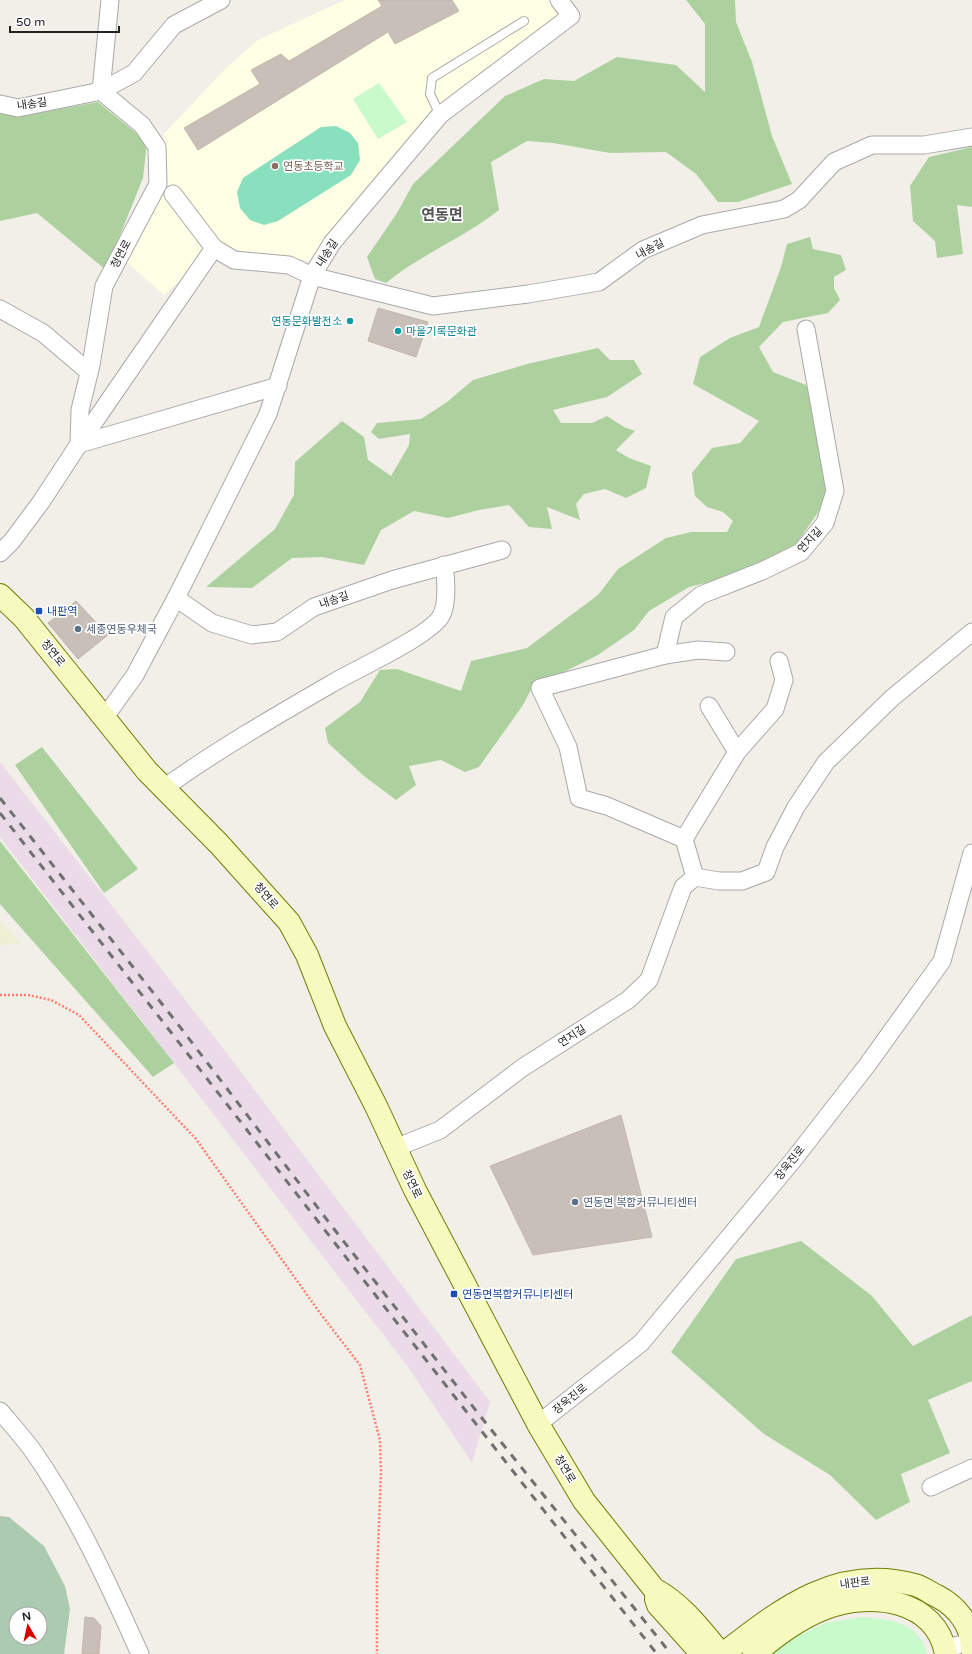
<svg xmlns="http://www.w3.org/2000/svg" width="972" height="1654" viewBox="0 0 972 1654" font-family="'Varela Round','Noto Sans KR',sans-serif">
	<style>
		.industrial { fill: #ebdbe8 }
		.education { fill: #ffffe5 }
		.farmland { fill: #eef0d5 }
		.forest { fill: #add19e }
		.cemetery { fill: #aacbaf; fill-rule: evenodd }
		.park { fill: #c8facc }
		.pitch { fill: #88e0be }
		.building { fill: #c7bfb8; stroke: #c4b6ab }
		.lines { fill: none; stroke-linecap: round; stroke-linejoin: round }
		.lane-casing { stroke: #a9a9a9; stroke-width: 10 }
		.street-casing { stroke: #a9a9a9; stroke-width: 19 }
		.secondary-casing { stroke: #707d05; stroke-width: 24 }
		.path { stroke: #fa8072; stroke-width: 2.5; stroke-dasharray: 2 2; stroke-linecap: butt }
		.lane { stroke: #fff; stroke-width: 8 }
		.street { stroke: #fff; stroke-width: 17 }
		.secondary { stroke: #f7fabf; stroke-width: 22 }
		.rail { stroke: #707070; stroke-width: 3; stroke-dasharray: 8 8; stroke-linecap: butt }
		.education-dot { fill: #8d6e63; stroke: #fff; stroke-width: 1.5 }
		.culture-dot { fill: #0f9aa8; stroke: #fff; stroke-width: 1.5 }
		.transit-dot { fill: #1a4fb4; stroke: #fff; stroke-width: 1.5 }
		.service-dot { fill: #5c6f8a; stroke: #fff; stroke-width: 1.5 }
		.labels { text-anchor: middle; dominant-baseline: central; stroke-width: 3.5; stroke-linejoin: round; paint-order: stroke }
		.street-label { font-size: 11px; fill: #222; stroke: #fff }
		.education-label { font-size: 11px; fill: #785e54; stroke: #fff; text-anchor: start }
		.culture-label { font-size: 11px; fill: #0d838f; stroke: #fff; text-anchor: end }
		.transit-label { font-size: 11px; fill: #164399; stroke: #fff; text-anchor: start }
		.service-label { font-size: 11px; fill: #4e5e75; stroke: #fff; text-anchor: start }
		.district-label { font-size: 15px; font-weight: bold; fill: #555; stroke: #fff }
	</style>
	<rect width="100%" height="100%" fill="#f2efe9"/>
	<path class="industrial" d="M0,762L229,1056L490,1402L472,1463L408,1367L0,837Z"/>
	<path class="education" d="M345,0H549L561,14L449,97L402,146L309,261L291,257L242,252L220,243L164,295L123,259L163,185L164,134L226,68L258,40Z"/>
	<path class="farmland" d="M0,920L21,944L0,945Z"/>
	<g class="forest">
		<path d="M686,0H735L736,22L752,62L772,136L792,184L738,202H718L696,174L666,152L610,153L553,143L527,141L491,162L499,210C464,238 421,254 386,283L375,279L367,257L397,213L413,184L505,96L544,79L574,81L617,57L676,65L705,92V24Z"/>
		<path d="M98,102L147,142L143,178L106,270L37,213L0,221V113L22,116Z"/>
		<path d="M972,147V207L957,205L963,254L937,258L935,241L913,221L910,186L929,157Z"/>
		<path d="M810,237L813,249L841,255L846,270L834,277V288L840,300L828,313L783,322L759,347L773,372L806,385L829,449L824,504L796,544L731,577L689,587L649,611L634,630L598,655L558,675L535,682L523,705L479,767L465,772L441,760L409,766L416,785L396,800L364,776L328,743L325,728L360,702L380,670L397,669L461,691L471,661L527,648L598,595L618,569L666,538L691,532H727L733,521L723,512L707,507L695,496L692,473L712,448L740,443L759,421L693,384L700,357L730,338L759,327L781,267L787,244Z"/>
		<path d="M598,348L610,360H634L642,374L607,397L553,410L561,423H592L607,416L624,427L635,431L616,450L629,458L651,466L646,488L626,498L605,489L584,494L576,504L580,520L547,507L552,529L529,527L509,505L479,510L448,518L414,511L381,530L364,565L322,557L292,558L252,588L206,587L275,529L294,495L295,462L342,421L364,437L368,460L391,476L409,445L410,434L379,439L371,432L377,423L421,419L447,402L473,380L527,364Z"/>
		<path d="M42,747L138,869L104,893L15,765Z"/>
		<path d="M0,841L174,1063L153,1077L0,904Z"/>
		<path d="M801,1241L872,1296L913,1346L972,1315V1381L928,1400L950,1453L901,1474L910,1502L876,1520L830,1475L764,1434L671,1352L736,1259Z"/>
	</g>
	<path class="cemetery" d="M0,1516L9,1517L44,1546L65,1586L70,1609L64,1654H0ZM16,1614H40V1638H16Z"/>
	<g class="park">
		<path d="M379,83L407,122L378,139L353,99Z"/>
		<path d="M863,1617C891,1620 920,1622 927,1654H772L798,1636L825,1623Z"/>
	</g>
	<path class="pitch" d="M336,126L350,133L358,143L360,160L351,175L278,221L264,225L250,220L240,208L237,192L243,178L321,127Z"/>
	<g class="building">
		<path d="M378,0H452L459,11L395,44L388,32L198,150L184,128L260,84L251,70L281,54L289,61L382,6Z"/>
		<path d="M378,308L428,322L416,357L368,341Z"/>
		<path d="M76,601L108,635L78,659L48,623Z"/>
		<path d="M621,1115L652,1237L533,1255L490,1166Z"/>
		<path d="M85,1617L94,1618L101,1626L99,1654H82Z"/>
	</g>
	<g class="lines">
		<defs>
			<path id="lane" d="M440,115L430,94L432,78L524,21"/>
			<g id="street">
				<path d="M0,104L18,108L101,91L134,73L174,25L221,0"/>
				<path d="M173,194L214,248L234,260L289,265L312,276L332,243L440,115L571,16L559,0"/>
				<path d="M0,309L43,333L89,372"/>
				<path d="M79,444L214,248"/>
				<path d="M79,444L278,386"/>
				<path d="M0,553L12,541L41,502L79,444L80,410L91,365L104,286L158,184L157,147L142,125L101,91L110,0"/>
				<path d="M176,598L212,623L252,635L277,632L314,607L392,580L502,550"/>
				<path d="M665,655L674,617L701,595L762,571L801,552L825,523L835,491L806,329"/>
				<path d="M709,706L737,752"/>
				<path d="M105,717L135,675L176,598L268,414L312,276L433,306L528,294L599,282L643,250L702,225L784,209L799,200L834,162L872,145H924L972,137"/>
				<path d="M164,788C217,750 274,717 331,684C354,670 430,636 441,616C448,604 446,578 444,565"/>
				<path d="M684,839L737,752L775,709L784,680L779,661"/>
				<path d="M695,877L719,881H742L766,872L775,847L796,807L826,762L892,698L972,632"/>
				<path d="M395,1148L440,1130L522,1068L628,1000L649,980L683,887L695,877L684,839L607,806L579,798L568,747L540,688L665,655L698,650L726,652"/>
				<path d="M0,1411C11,1424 23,1437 33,1451C77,1514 109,1585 140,1654"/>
				<path d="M538,1424L641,1343L794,1159L868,1064L942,961L972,853"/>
				<path d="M931,1487L972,1468"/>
				<path d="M945,1648L972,1642"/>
			</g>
			<g id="secondary">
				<path d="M0,595L24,618L147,771L219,844L289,922L307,955L335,1026L376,1106L415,1190L538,1424L584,1501L654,1589C682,1604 701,1630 721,1654"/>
				<path d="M656,1599L658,1605L702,1654"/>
				<path d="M723,1654C781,1609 837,1564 915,1585C923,1587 930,1593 937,1596C958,1607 972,1626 972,1649"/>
				<path d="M754,1654C776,1636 799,1618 826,1608C871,1591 936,1599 946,1654"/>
			</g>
		</defs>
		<use href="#lane" class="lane-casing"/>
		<use href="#street" class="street-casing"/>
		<use href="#secondary" class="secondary-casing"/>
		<path class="path" d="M0,995H28L51,1000L79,1015L196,1139L320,1313L360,1365L380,1440L381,1472L377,1575V1654"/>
		<use href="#lane" class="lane"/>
		<use href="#street" class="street"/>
		<use href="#secondary" class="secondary"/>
		<g class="rail">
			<path d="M0,798L177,1023L334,1229L481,1417L671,1654"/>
			<path d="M0,813C219,1093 436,1375 657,1654"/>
		</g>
	</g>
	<circle class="education-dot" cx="275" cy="166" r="4"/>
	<g class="culture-dot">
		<circle cx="350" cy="321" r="4"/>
		<circle cx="398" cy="331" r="4"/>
	</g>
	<g class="transit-dot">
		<rect x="35" y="607" width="8" height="8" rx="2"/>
		<rect x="450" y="1290" width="8" height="8" rx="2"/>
	</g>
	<g class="service-dot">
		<circle cx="78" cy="629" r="4"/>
		<circle cx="575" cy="1202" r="4"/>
	</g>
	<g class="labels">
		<g class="street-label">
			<text transform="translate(32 104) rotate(-8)">내송길</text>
			<text transform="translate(650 249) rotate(-28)">내송길</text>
			<text transform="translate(327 253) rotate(-57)">내송길</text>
			<text transform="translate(121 254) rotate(-62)">청연로</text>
			<text transform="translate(810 540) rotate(-47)">연지길</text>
			<text transform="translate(334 600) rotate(-19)">내송길</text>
			<text transform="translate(53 653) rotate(51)">청연로</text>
			<text transform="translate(266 896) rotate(49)">청연로</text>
			<text transform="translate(572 1036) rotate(-33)">연지길</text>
			<text transform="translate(790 1163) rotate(-51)">장욱진로</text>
			<text transform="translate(412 1184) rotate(64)">청연로</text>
			<text transform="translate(570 1399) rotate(-39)">장욱진로</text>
			<text transform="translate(565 1469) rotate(59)">청연로</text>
			<text transform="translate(855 1583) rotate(-7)">내판로</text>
		</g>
		<g class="education-label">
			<text x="283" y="166">연동초등학교</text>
		</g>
		<g class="culture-label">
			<text x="342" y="321">연동문화발전소</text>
			<text x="406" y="331" text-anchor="start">마을기록문화관</text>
		</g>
		<g class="transit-label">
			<text x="47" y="611">내판역</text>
			<text x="462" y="1294">연동면복합커뮤니티센터</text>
		</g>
		<g class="service-label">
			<text x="86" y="629">세종연동우체국</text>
			<text x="583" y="1202">연동면 복합커뮤니티센터</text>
		</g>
		<g class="district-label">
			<text x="442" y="215">연동면</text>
		</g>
	</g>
	<g transform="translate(28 1626) rotate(351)"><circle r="19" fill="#ffffff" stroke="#a7a7a7"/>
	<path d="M0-3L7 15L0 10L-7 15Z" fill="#d40000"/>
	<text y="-6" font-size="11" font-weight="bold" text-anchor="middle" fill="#222222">N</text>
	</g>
	<path d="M10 26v6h109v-6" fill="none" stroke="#222222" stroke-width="2"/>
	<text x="16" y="26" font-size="12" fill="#222222" stroke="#ffffff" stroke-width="3" paint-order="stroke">50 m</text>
</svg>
